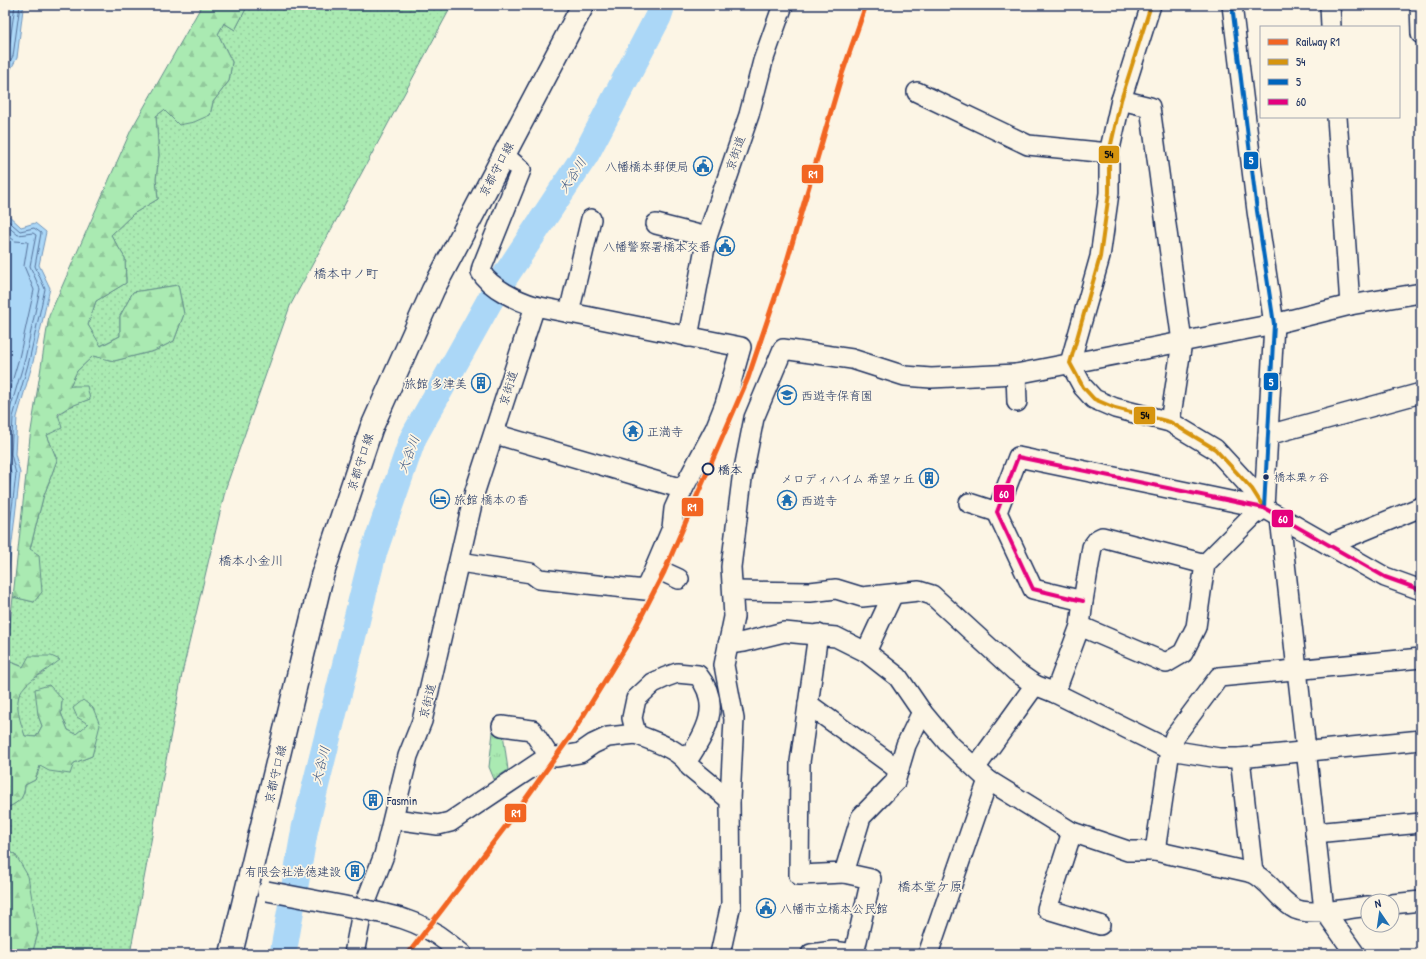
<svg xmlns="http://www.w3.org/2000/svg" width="1426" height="959" viewBox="0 0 1426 959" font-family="'Patrick Hand','Klee One',sans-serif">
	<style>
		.grass { fill: url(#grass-dots); stroke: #628c88 }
		.forest { fill: url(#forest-firs); stroke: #628c88 }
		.park { fill: url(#park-tufts); stroke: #628c88 }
		.water { fill: #abd7f7; stroke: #7194ba }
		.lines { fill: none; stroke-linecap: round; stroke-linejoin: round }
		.shore { stroke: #55729b; stroke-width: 1 }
		.river { stroke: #abd7f7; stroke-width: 27 }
		.minor-casing { stroke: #1b2f5e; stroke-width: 22 }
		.major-casing { stroke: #1b2f5e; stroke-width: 25 }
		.minor { stroke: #fcf5e5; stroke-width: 19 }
		.major { stroke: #fcf5e5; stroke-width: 22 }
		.minor-bridge-casing { stroke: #1b2f5e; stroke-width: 22; stroke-linecap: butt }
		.minor-bridge { stroke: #fcf5e5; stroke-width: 19 }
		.bus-1-casing { stroke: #fcf5e5; stroke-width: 7 }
		.bus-2-casing { stroke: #fcf5e5; stroke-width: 7 }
		.bus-3-casing { stroke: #fcf5e5; stroke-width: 7 }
		.bus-1 { stroke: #d6940e; stroke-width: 4 }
		.bus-2 { stroke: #0065bd; stroke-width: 4 }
		.bus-3 { stroke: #e5007d; stroke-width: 4 }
		.rail-1-casing { stroke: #fcf5e5; stroke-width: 8 }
		.rail-1 { stroke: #f26522; stroke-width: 5 }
		.stop-dot { fill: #fcf5e5; stroke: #1b2f5e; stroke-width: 2 }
		.bus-dot { fill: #1b2f5e; stroke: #fcf5e5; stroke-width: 1.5 }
		.labels { text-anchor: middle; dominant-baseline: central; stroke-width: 3.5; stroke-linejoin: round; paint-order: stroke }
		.bus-label { font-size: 11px; fill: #1b2f5e; stroke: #fcf5e5; text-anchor: start }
		.street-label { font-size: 12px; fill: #1b2f5e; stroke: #fcf5e5 }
		.poi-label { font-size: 12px; fill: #1b2f5e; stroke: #fcf5e5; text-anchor: start }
		.stop-label { font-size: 12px; font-weight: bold; fill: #1b2f5e; stroke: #fcf5e5; text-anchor: start }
		.water-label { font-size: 13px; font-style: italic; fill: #3f5984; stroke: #fcf5e5 }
		.neighbourhood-label { font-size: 13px; fill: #1b2f5e; stroke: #fcf5e5 }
		.line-badge { stroke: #fcf5e5; stroke-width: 1.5 }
		.badge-label { font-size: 11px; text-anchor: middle; font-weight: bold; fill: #fff }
		.pale-badge-label { font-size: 11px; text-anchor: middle; font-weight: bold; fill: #111 }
	</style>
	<defs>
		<pattern id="grass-dots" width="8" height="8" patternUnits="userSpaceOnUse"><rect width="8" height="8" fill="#aaeab2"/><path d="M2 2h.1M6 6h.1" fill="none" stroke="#92c99c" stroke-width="1.8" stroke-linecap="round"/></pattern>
		<pattern id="forest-firs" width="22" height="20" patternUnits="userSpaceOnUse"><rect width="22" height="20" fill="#aaeab2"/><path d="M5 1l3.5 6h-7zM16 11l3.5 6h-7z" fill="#92c99c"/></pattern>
		<pattern id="park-tufts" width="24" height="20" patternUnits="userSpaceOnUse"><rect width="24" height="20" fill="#aaeab2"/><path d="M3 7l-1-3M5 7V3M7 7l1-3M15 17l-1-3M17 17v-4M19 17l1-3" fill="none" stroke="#92c99c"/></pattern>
	</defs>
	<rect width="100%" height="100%" fill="#fcf5e5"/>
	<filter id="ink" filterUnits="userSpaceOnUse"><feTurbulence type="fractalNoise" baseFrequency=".025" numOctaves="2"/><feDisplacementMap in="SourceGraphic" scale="8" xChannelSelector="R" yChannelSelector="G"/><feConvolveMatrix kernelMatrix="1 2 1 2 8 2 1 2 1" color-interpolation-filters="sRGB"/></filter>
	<g filter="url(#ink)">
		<path class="grass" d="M248,5H452L290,306L226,487L183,669L130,954H32L38,933L15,854L9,852V807C20,801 24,797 25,785L35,780L40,766L74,763L92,756L95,741L89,724L76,734L68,730L61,713L62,699L38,715L42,726L36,737L25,736C19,721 11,699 24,685C29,680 39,676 45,672L24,667L6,660L13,597L34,602L30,549L43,498L57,460L47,435C61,409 62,409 90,399L70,386L77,371L93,356L114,361L154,351L174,341L184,314L178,285L133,292L120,316V336L100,346L88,325L96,301L126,283L125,258L111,235L133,214L158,199L156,179L159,155L156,116L164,110L210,115L213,102L229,81L232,62L218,34L224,23L235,30Z"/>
		<g class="forest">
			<path d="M202,5H248L235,30L224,23L218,34L232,62L229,81L213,102L210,115L194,122L179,125L164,110L156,116L159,155L156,179L158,199L133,214L111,235L125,258L126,283L96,301L88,325L101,346L120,336V316L133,292L178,285L184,314L174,341L154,351L114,361L93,356L77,371L70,386H87L90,399L69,407L58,414L62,428L47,435L57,460L43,498L30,549L39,555L42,592L34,602L13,597L30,437L49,316L131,130Z"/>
			<path d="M29,656H51L60,660C24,688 7,685 25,736L36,737L42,726L38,715L35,689L49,685L62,699L61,713L68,730L76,734L88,724L77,717L73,708L83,700L93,708L100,725L92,756L74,763L70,774L49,771L40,766L35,780L25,785C24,798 20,801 9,807L5,773L6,660L23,667Z"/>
			<path d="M9,852L15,854L28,876L38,933L32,954H6Z"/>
		</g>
		<path class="park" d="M493,732L503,733L508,770L494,779L489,767Z"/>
		<g class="water">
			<path d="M5,5H25L23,9L17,58L5,79Z"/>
			<path d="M5,212L21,227L35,223L46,232L39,265L50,288L33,362L17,417L15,454L20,473L5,603Z"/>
		</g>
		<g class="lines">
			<g class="shore">
				<path d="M5,61L8,55L15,5"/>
				<path d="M5,71L13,56L20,5"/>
				<path d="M5,218L20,231L34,228L41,233L35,266L45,289L29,361L13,417L11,454L16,474L5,568"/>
				<path d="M5,224L18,235L33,233L36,235L30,266L40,289L25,359L8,416L6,455L11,474L5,525"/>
				<path d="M5,233L15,241L28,242L24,266L34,290L19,358L5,406"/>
			</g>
			<path class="river" d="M283,954L305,828L373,554L413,438L494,293L586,154L658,17L662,5"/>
			<defs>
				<g id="minor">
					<path d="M1151,5L1121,100L1109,153V193L1100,257L1070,363L1083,387L1094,399L1115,408L1170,422L1215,449L1252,489L1264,508"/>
					<path d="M1232,5L1257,211L1274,324L1264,508"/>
					<path d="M1330,5L1331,27"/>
					<path d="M1420,5L1421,34"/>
					<path d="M917,92L1028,145L1109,153"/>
					<path d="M1121,100L1150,107L1182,342L1170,422"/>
					<path d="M1337,117L1350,305"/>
					<path d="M504,155L521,170L482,267L481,272C490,288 518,301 535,306L741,347L725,404L715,429L683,489"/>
					<path d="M656,224L707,237"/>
					<path d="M569,313L591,219"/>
					<path d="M688,337L707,237L749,115L763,61L783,5"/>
					<path d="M1016,374L1017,402"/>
					<path d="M495,434L683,489L674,509L672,528L655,568L679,579"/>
					<path d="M1268,435L1421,393"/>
					<path d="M969,503L997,512"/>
					<path d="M1280,518L1324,910L1355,954"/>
					<path d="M1329,545L1421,507"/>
					<path d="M460,562L531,573L539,579L645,590L655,568"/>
					<path d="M733,591L810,592L836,589L862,597L919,591L932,595L1015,671L1035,685"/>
					<path d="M1083,601L1033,589L997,512L1018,457L1264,508L1385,577L1421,590"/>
					<path d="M1080,626L1166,663L1183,653L1196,627L1205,564"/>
					<path d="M818,634L800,762L799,875L844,873L861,817L895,782L906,745L922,712"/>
					<path d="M728,644L744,642L784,632L836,637L866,652L898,677L922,712L947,742L988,780L1072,832L1128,851H1155L1253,873C1269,881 1277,897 1292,907C1306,918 1350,908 1368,906"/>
					<path d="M866,652L893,594"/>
					<path d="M1055,693L1080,626L1083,601L1092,547L1098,539L1102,537L1205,564L1253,516L1264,508"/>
					<path d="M808,704L899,770"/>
					<path d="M502,726L532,730L549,756"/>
					<path d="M1240,758L1253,873"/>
					<path d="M687,761C705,733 723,706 698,675L677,673L666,677L653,683L636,699L632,718L636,734C654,742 681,749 690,767L730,800L731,904L720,954"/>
					<path d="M976,767L1035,685L1055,693L1170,750L1219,758H1240L1421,740"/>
					<path d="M730,800L734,719L724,665L734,617L731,567L742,479L754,418L783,349L852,359L905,376L931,378L1016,374L1274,324L1350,305L1421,293"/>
					<path d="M394,819L438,825L450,822L549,756L557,757L580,753L593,744L608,737L636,734"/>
					<path d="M1072,832L1047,909L1100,925"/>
					<path d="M1315,833L1421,823"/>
					<path d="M1155,851L1170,750L1175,736L1219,677L1421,658"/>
					<path d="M844,873L871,879L854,954"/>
					<path d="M1392,904L1421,901"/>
					<path d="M447,942L462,954"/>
					<path d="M354,954L362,912L384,855L408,756L422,721L475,491L535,306"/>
					<path d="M811,954L833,951L854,954"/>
					<path d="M928,954L988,780"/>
				</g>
				<path id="major" d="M231,954L322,576L371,429L433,290L583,5"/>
			</defs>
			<use href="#minor" class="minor-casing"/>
			<use href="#major" class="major-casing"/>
			<use href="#minor" class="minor"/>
			<use href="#major" class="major"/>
			<defs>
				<path id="minor-bridge" d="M267,891C293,896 319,901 345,906C382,913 416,917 447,942"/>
			</defs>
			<use href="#minor-bridge" class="minor-bridge-casing"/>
			<use href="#minor-bridge" class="minor-bridge"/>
			<defs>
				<path id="bus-1" d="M1151,5L1121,100L1109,153V193L1100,257L1070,363L1083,387L1094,399L1115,408L1170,422L1215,449L1252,489L1264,508"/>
				<path id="bus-2" d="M1232,5L1257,211L1274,324L1264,508"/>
				<path id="bus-3" d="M1083,601L1033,589L997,512L1018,457L1264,508L1385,577L1421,590"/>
			</defs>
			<use href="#bus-1" class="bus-1-casing"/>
			<use href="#bus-2" class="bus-2-casing"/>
			<use href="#bus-3" class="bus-3-casing"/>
			<use href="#bus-1" class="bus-1"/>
			<use href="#bus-2" class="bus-2"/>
			<use href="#bus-3" class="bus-3"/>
			<defs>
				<path id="rail-1" d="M408,954L512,818L572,734L625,648L664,572L748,378L784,271L842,74L866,5"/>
			</defs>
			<use href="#rail-1" class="rail-1-casing"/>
			<use href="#rail-1" class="rail-1"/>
		</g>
	</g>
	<defs>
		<symbol id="civic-ring" viewBox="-11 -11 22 22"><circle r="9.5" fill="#fcf5e5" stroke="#1f6fb2" stroke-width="1.5"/><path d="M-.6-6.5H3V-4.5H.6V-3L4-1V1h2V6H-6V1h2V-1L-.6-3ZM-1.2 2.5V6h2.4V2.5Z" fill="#1f6fb2"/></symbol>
		<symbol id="building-ring" viewBox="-11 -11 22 22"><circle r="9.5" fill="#fcf5e5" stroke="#1f6fb2" stroke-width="1.5"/><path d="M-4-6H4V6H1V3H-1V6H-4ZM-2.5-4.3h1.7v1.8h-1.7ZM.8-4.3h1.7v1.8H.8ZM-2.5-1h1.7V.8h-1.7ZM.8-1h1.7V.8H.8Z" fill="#1f6fb2"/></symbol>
		<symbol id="school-ring" viewBox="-11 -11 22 22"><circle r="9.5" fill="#fcf5e5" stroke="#1f6fb2" stroke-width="1.5"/><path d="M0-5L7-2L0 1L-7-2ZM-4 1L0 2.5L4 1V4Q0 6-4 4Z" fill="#1f6fb2"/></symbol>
		<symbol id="temple-ring" viewBox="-11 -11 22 22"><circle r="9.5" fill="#fcf5e5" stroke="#1f6fb2" stroke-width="1.5"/><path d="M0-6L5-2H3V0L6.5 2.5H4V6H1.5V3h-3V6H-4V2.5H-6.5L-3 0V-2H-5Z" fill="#1f6fb2"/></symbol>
		<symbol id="hotel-ring" viewBox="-11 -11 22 22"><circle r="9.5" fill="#fcf5e5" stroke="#1f6fb2" stroke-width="1.5"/><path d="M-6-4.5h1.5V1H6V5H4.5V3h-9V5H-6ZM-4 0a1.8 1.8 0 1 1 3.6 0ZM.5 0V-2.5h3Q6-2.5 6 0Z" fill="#1f6fb2"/></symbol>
	</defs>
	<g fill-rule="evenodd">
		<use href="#civic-ring" x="692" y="155" width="22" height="22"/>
		<use href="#civic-ring" x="714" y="235" width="22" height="22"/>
		<use href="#building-ring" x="470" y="372" width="22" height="22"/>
		<use href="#school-ring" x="776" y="384" width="22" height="22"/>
		<use href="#temple-ring" x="622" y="420" width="22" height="22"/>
		<use href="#building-ring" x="918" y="467" width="22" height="22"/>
		<use href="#hotel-ring" x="429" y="488" width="22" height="22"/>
		<use href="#temple-ring" x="776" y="489" width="22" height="22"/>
		<use href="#building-ring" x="362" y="789" width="22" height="22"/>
		<use href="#building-ring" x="344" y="860" width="22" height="22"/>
		<use href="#civic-ring" x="755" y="897" width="22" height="22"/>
	</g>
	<circle class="stop-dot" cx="708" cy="469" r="5.5"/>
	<circle class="bus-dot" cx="1266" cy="477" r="3.5"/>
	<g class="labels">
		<g class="bus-label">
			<text x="1274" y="477">橋本栗ヶ谷</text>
		</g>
		<g class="street-label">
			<text transform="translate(735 153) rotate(-71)">京街道</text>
			<text transform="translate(496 169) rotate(-62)">京都守口線</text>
			<text transform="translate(508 388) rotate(-73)">京街道</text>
			<text transform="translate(360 462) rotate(-72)">京都守口線</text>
			<text transform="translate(427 701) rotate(-76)">京街道</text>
			<text transform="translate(275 774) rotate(-77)">京都守口線</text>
		</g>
		<g class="poi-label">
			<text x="689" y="166" text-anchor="end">八幡橋本郵便局</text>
			<text x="711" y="246" text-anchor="end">八幡警察署橋本交番</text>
			<text x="467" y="383" text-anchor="end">旅館 多津美</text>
			<text x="801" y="395">西遊寺保育園</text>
			<text x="647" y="431">正満寺</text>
			<text x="915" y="478" text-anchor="end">メロディハイム 希望ヶ丘</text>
			<text x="454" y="499">旅館 橋本の香</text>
			<text x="801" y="500">西遊寺</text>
			<text x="387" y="800">Fasmin</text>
			<text x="341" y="871" text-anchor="end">有限会社浩徳建設</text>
			<text x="780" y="908">八幡市立橋本公民館</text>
		</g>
		<g class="stop-label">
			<text x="718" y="469">橋本</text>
		</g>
		<g class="water-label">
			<text transform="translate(572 175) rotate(-57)">大谷川</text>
			<text transform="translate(408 454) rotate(-69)">大谷川</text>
			<text transform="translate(320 765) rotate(-76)">大谷川</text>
		</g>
		<g class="neighbourhood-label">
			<text x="346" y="273">橋本中ノ町</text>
			<text x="251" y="560">橋本小金川</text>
			<text x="930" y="886">橋本堂ケ原</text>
		</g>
	</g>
	<g class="line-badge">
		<rect x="1098" y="145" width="22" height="19" rx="4" fill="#d6940e"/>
		<rect x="1243" y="151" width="16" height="19" rx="4" fill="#0065bd"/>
		<rect x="801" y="164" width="23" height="20" rx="4" fill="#f26522"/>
		<rect x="1263" y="372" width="16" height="19" rx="4" fill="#0065bd"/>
		<rect x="1133" y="406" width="23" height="19" rx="4" fill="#d6940e"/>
		<rect x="993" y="484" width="22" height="19" rx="4" fill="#e5007d"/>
		<rect x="681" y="497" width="23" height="20" rx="4" fill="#f26522"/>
		<rect x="1271" y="509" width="23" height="19" rx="4" fill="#e5007d"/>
		<rect x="504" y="803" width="23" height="20" rx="4" fill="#f26522"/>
	</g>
	<g class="badge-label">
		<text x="1251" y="164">5</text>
		<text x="813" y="178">R1</text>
		<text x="1271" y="386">5</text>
		<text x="1004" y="498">60</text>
		<text x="692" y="511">R1</text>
		<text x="1283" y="523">60</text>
		<text x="516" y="817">R1</text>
	</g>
	<g class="pale-badge-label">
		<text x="1109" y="158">54</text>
		<text x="1145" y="419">54</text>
	</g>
	<rect width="1426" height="959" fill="none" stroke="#fcf5e5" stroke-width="20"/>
	<rect x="10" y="10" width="1406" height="939" fill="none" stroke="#1b2f5e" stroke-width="1.5" filter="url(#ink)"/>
	<rect x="1260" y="26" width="140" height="92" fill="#fcf5e5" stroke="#a2a6af"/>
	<rect x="1268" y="39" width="20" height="6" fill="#f26522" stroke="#a2a6af"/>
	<text x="1296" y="46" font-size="12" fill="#1b2f5e">Railway R1</text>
	<rect x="1268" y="59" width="20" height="6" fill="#d6940e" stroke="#a2a6af"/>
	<text x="1296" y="66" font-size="12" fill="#1b2f5e">54</text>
	<rect x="1268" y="79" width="20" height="6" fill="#0065bd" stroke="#a2a6af"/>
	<text x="1296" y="86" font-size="12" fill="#1b2f5e">5</text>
	<rect x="1268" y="99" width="20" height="6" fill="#e5007d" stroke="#a2a6af"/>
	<text x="1296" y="106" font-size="12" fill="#1b2f5e">60</text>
	<g transform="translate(1380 913) rotate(347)"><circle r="19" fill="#fcf5e5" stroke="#a2a6af"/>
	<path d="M0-3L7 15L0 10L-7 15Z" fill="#1f6fb2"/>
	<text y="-6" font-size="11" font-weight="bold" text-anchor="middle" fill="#1b2f5e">N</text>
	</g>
</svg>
